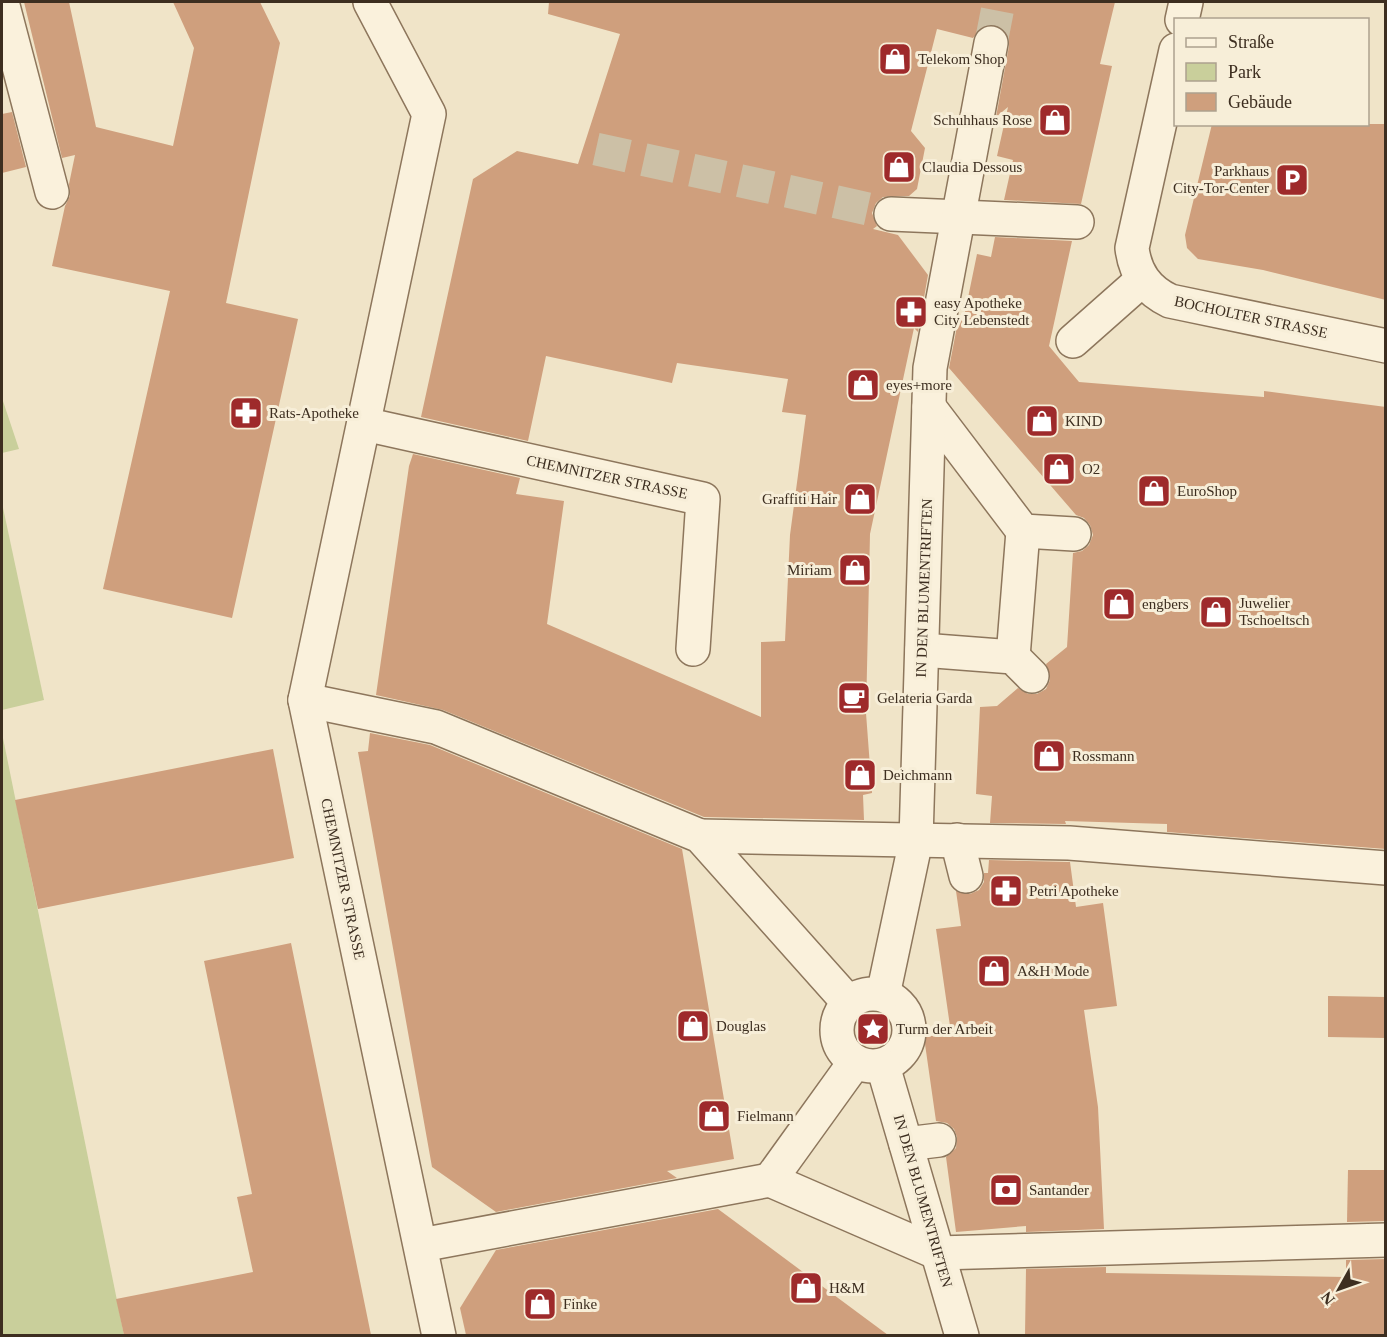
<svg xmlns="http://www.w3.org/2000/svg" width="1387" height="1337" viewBox="0 0 1387 1337" font-family="Georgia,serif">
	<style>
		.green { fill: #c9cf9b }
		.building { fill: #cf9f7d }
		.lines { fill: none; stroke-linecap: round; stroke-linejoin: round }
		.minor-tunnel { stroke: #ccc0a6; stroke-width: 33; stroke-dasharray: 33 16; stroke-linecap: butt }
		.minor-casing { stroke: #8d765c; stroke-width: 36 }
		.minor { stroke: #faf1dc; stroke-width: 33 }
		.labels { text-anchor: middle; dominant-baseline: central; stroke-width: 6; stroke-linejoin: round; paint-order: stroke }
		.poi-label { font-size: 15px; fill: #3d2e20; stroke: #f7eed8; text-anchor: start }
		.street-label { font-size: 15px; fill: #3d2e20; stroke: #f7eed8 }
	</style>
	<rect width="100%" height="100%" fill="#f0e4c8"/>
	<g class="green">
		<path d="M2,398L19,449L2,453Z"/>
		<path d="M2,503L44,700L2,710Z"/>
		<path d="M2,738H3L124,1335H2Z"/>
	</g>
	<g class="building">
		<path d="M24,2H69L96,127L173,146L194,48L173,2H260L280,43L226,303L298,319L232,618L103,589L170,291L52,266L65,206L70,196L69,184L75,155L62,158Z"/>
		<path d="M549,2H1115L1100,64L1112,66L1081,204L1004,200L1013,160L997,156L1008,107L996,117L1009,46V37L1004,29L994,25L984,26L973,38L937,29L911,131L925,148L917,189L909,196L883,197L876,203L872,213L877,226L873,229L898,235L928,275L918,332L914,328L870,534L866,713L872,793L863,795L864,820L704,817L443,710L376,695L409,466L413,454L520,478L516,494L564,501L547,624L761,717V642L785,641L790,535L806,415L782,412L788,379L677,363L672,383L546,356L528,441L421,417L473,179L517,151L578,164L620,34L548,14Z"/>
		<path d="M12,112L26,167L2,173V114Z"/>
		<path d="M1212,124H1386V300L1263,270L1198,259L1187,248L1185,235Z"/>
		<path d="M995,237L1072,241L1049,346L1079,382L1264,397V391L1386,407V849L1167,832V824L1065,821L1066,824L990,823L992,796L976,794L980,707L997,706L1018,688L1028,694H1037L1046,689L1050,680L1046,664L1067,647L1073,553L1082,551L1089,545L1093,535L1090,525L1084,518L1076,515L949,368L959,316L963,322L977,254L991,257Z"/>
		<path d="M370,733L430,745L682,849L734,1159L667,1171L677,1178L496,1212L432,1167L358,752L368,751Z"/>
		<path d="M273,749L294,858L38,909L15,800Z"/>
		<path d="M989,860L1070,862L1076,907L1103,903L1117,1006L1084,1010L1098,1107L1104,1229L1026,1232V1226L956,1232L946,1157L956,1148L957,1137L954,1129L947,1123L936,1121L924,1037L951,1033L936,929L961,926L956,891L970,894L979,890L984,882V873H988Z"/>
		<path d="M291,943L371,1335H124L116,1299L253,1272L237,1197L252,1194L204,961Z"/>
		<path d="M1328,996L1386,997V1038L1328,1037Z"/>
		<path d="M1348,1170H1386V1221L1347,1222Z"/>
		<path d="M718,1209L888,1335H466L460,1308L496,1250Z"/>
		<path d="M1386,1259V1335H1025L1026,1269L1106,1267V1273L1346,1277V1260Z"/>
	</g>
	<g class="lines">
		<g class="minor-tunnel">
			<path d="M991,43L999,2"/>
			<path d="M596,149L891,214"/>
		</g>
		<defs>
			<g id="minor">
				<path d="M2,2L52,192"/>
				<path d="M370,2L429,114L305,700L439,1336"/>
				<path d="M1182,20L1186,2"/>
				<path d="M1176,50L1132,248C1135,273 1147,290 1170,301L1386,346"/>
				<path d="M891,214L1077,222"/>
				<path d="M1073,341L1142,280"/>
				<path d="M929,407L1023,531L1074,534"/>
				<path d="M364,424L703,499L693,649"/>
				<path d="M922,650L1013,657L1032,676"/>
				<path d="M1013,657L1023,531"/>
				<path d="M305,700L436,727L700,836L849,1003"/>
				<path d="M700,836L1069,843L1386,868"/>
				<path d="M957,840L966,876"/>
				<circle cx="873" cy="1030" r="36"/>
				<path d="M883,995L916,840L930,368L991,43"/>
				<path d="M855,1062L770,1180L938,1253L1386,1240"/>
				<path d="M883,1066L962,1336"/>
				<path d="M906,1144L939,1140"/>
				<path d="M421,1245L770,1180"/>
			</g>
		</defs>
		<use href="#minor" class="minor-casing"/>
		<use href="#minor" class="minor"/>
	</g>
	<defs>
		<symbol id="shop-square" viewBox="-11 -11 22 22"><rect x="-9" y="-9" width="18" height="18" rx="4" fill="#9e2a2b" stroke="#f7eed8"/><path d="M-5-2.5h2.3a2.7 3.5 0 0 1 5.4 0H5L5.5 6h-11ZM-1.5-2.5h3a1.5 2.3 0 0 0-3 0Z" fill="#fff"/></symbol>
		<symbol id="parking-square" viewBox="-11 -11 22 22"><rect x="-9" y="-9" width="18" height="18" rx="4" fill="#9e2a2b" stroke="#f7eed8"/><path d="M-3.5-5.5H1a3.5 3.5 0 0 1 0 7H-1V5.5H-3.5ZM-1-3.4V-.6H.8a1.4 1.4 0 0 0 0-2.8Z" fill="#fff"/></symbol>
		<symbol id="pharmacy-square" viewBox="-11 -11 22 22"><rect x="-9" y="-9" width="18" height="18" rx="4" fill="#9e2a2b" stroke="#f7eed8"/><path d="M-2-6h4v4h4v4h-4v4h-4v-4h-4v-4h4Z" fill="#fff"/></symbol>
		<symbol id="cafe-square" viewBox="-11 -11 22 22"><rect x="-9" y="-9" width="18" height="18" rx="4" fill="#9e2a2b" stroke="#f7eed8"/><path d="M-5.5-4.5H6V0H3Q3 3.5 0 3.5H-2.5Q-5.5 3.5-5.5 0ZM3-3.2v2h1.7v-2ZM-6 4.5H4V6H-6Z" fill="#fff"/></symbol>
		<symbol id="sight-square" viewBox="-11 -11 22 22"><rect x="-9" y="-9" width="18" height="18" rx="4" fill="#9e2a2b" stroke="#f7eed8"/><path d="M0-6L1.8-2.2L6-1.7L2.9 1.2L3.7 5.4L0 3.3L-3.7 5.4L-2.9 1.2L-6-1.7L-1.8-2.2Z" fill="#fff"/></symbol>
		<symbol id="bank-square" viewBox="-11 -11 22 22"><rect x="-9" y="-9" width="18" height="18" rx="4" fill="#9e2a2b" stroke="#f7eed8"/><path d="M-6-4H6V4H-6ZM0-2.3a2.3 2.3 0 1 0 0 4.6a2.3 2.3 0 1 0 0-4.6Z" fill="#fff"/></symbol>
	</defs>
	<g fill-rule="evenodd">
		<use href="#shop-square" x="876" y="40" width="38" height="38"/>
		<use href="#shop-square" x="1036" y="101" width="38" height="38"/>
		<use href="#shop-square" x="880" y="148" width="38" height="38"/>
		<use href="#parking-square" x="1273" y="161" width="38" height="38"/>
		<use href="#pharmacy-square" x="892" y="293" width="38" height="38"/>
		<use href="#shop-square" x="844" y="366" width="38" height="38"/>
		<use href="#pharmacy-square" x="227" y="394" width="38" height="38"/>
		<use href="#shop-square" x="1023" y="402" width="38" height="38"/>
		<use href="#shop-square" x="1040" y="450" width="38" height="38"/>
		<use href="#shop-square" x="1135" y="472" width="38" height="38"/>
		<use href="#shop-square" x="841" y="480" width="38" height="38"/>
		<use href="#shop-square" x="836" y="551" width="38" height="38"/>
		<use href="#shop-square" x="1100" y="585" width="38" height="38"/>
		<use href="#shop-square" x="1197" y="593" width="38" height="38"/>
		<use href="#cafe-square" x="835" y="679" width="38" height="38"/>
		<use href="#shop-square" x="1030" y="737" width="38" height="38"/>
		<use href="#shop-square" x="841" y="756" width="38" height="38"/>
		<use href="#pharmacy-square" x="987" y="872" width="38" height="38"/>
		<use href="#shop-square" x="975" y="952" width="38" height="38"/>
		<use href="#shop-square" x="674" y="1007" width="38" height="38"/>
		<use href="#sight-square" x="854" y="1010" width="38" height="38"/>
		<use href="#shop-square" x="695" y="1097" width="38" height="38"/>
		<use href="#bank-square" x="987" y="1171" width="38" height="38"/>
		<use href="#shop-square" x="787" y="1269" width="38" height="38"/>
		<use href="#shop-square" x="521" y="1285" width="38" height="38"/>
	</g>
	<g class="labels">
		<g class="poi-label">
			<text x="918" y="59">Telekom Shop</text>
			<text x="1032" y="120" text-anchor="end">Schuhhaus Rose</text>
			<text x="922" y="167">Claudia Dessous</text>
			<text x="1269" y="171" text-anchor="end">Parkhaus<tspan x="1269" dy="17">City-Tor-Center</tspan></text>
			<text x="934" y="303">easy Apotheke<tspan x="934" dy="17">City Lebenstedt</tspan></text>
			<text x="886" y="385">eyes+more</text>
			<text x="269" y="413">Rats-Apotheke</text>
			<text x="1065" y="421">KIND</text>
			<text x="1082" y="469">O2</text>
			<text x="1177" y="491">EuroShop</text>
			<text x="837" y="499" text-anchor="end">Graffiti Hair</text>
			<text x="832" y="570" text-anchor="end">Miriam</text>
			<text x="1239" y="603">Juwelier<tspan x="1239" dy="17">Tschoeltsch</tspan></text>
			<text x="1142" y="604">engbers</text>
			<text x="877" y="698">Gelateria Garda</text>
			<text x="1072" y="756">Rossmann</text>
			<text x="883" y="775">Deichmann</text>
			<text x="1029" y="891">Petri Apotheke</text>
			<text x="1017" y="971">A&amp;H Mode</text>
			<text x="716" y="1026">Douglas</text>
			<text x="896" y="1029">Turm der Arbeit</text>
			<text x="737" y="1116">Fielmann</text>
			<text x="1029" y="1190">Santander</text>
			<text x="829" y="1288">H&amp;M</text>
			<text x="563" y="1304">Finke</text>
		</g>
		<g class="street-label">
			<text transform="translate(1251 317) rotate(12)">BOCHOLTER STRASSE</text>
			<text transform="translate(607 477) rotate(12)">CHEMNITZER STRASSE</text>
			<text transform="translate(924 588) rotate(-88)">IN DEN BLUMENTRIFTEN</text>
			<text transform="translate(343 879) rotate(78)">CHEMNITZER STRASSE</text>
			<text transform="translate(923 1201) rotate(74)">IN DEN BLUMENTRIFTEN</text>
		</g>
	</g>
	<rect width="1387" height="1337" fill="none" stroke="#3d2e20" stroke-width="6"/>
	<rect x="1174" y="18" width="195" height="108" fill="#f7eed8" stroke="#ada18e" stroke-width="1.5"/>
	<rect x="1186" y="38" width="30" height="9" fill="#faf1dc" stroke="#ada18e" stroke-width="1.5"/>
	<text x="1228" y="48" font-size="18" fill="#3d2e20">Straße</text>
	<rect x="1186" y="63" width="30" height="18" fill="#c9cf9b" stroke="#ada18e" stroke-width="1.5"/>
	<text x="1228" y="78" font-size="18" fill="#3d2e20">Park</text>
	<rect x="1186" y="93" width="30" height="18" fill="#cf9f7d" stroke="#ada18e" stroke-width="1.5"/>
	<text x="1228" y="108" font-size="18" fill="#3d2e20">Gebäude</text>
	<g transform="translate(1339 1289) rotate(230)" stroke="#f7eed8" stroke-width="4.5" paint-order="stroke">
	<path d="M0-4.5L10 22L0 15L-10 22Z" fill="#3d2e20"/>
	<text y="-9" font-size="16" font-weight="bold" text-anchor="middle" fill="#3d2e20">N</text>
	</g>
</svg>
